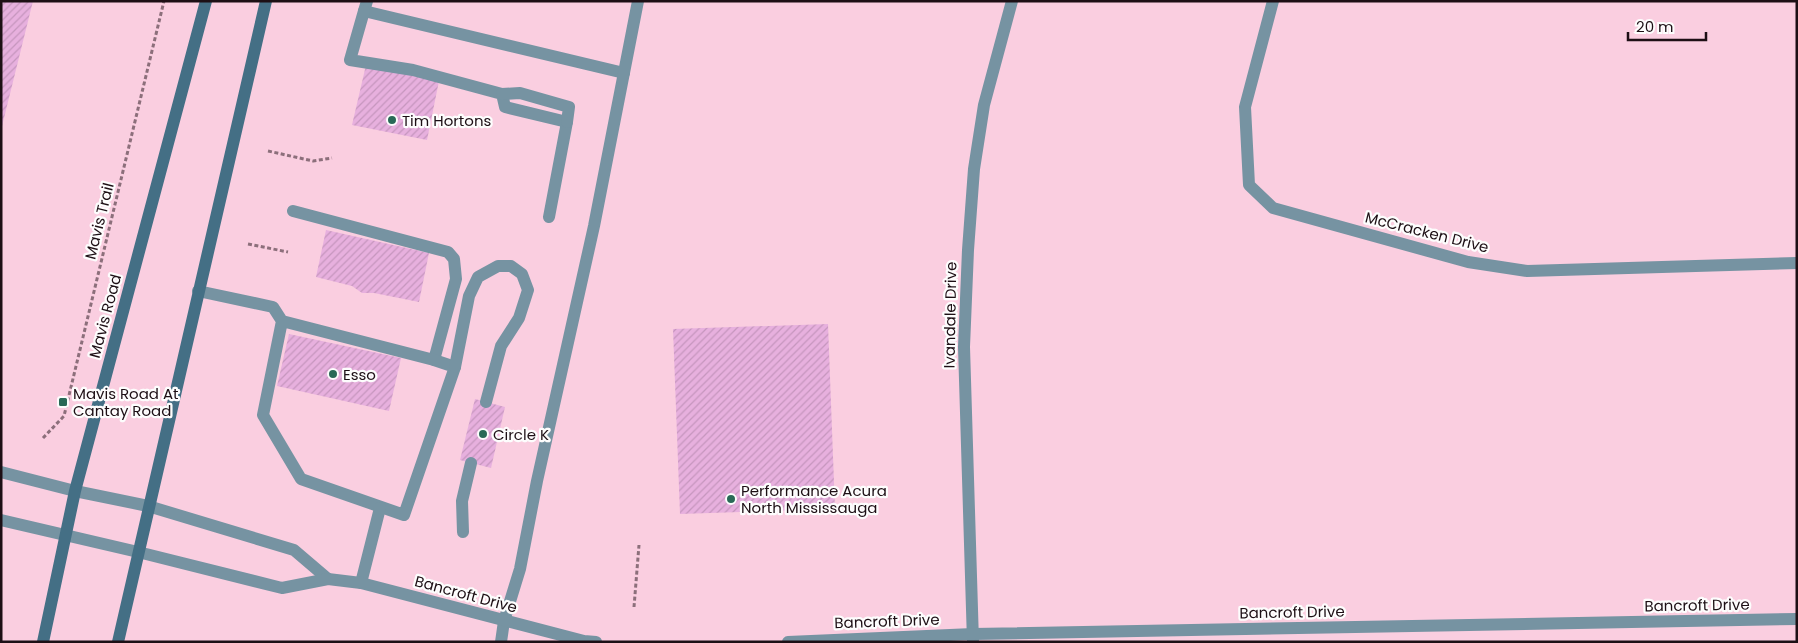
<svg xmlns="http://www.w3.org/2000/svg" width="1798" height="643" viewBox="0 0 1798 643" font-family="Poppins,sans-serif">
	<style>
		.building { fill: url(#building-hatch) }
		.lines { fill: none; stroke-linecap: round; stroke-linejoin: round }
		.path { stroke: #8c6f7b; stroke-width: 3; stroke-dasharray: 4 2.5; stroke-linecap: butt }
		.service { stroke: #7693a2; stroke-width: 12 }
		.minor { stroke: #7693a2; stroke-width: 12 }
		.tertiary { stroke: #7693a2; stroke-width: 12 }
		.secondary { stroke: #446f85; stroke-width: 12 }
		.poi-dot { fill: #296957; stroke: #fdfdfd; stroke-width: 2 }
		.labels { text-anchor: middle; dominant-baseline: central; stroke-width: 4.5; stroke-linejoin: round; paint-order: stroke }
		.poi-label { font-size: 15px; fill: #1d0f15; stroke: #fdfdfd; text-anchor: start }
		.street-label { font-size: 15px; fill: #1d0f15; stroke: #fdfdfd }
	</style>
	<defs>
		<pattern id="building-hatch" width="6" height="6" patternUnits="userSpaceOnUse" patternTransform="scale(1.25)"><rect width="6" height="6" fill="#e7b0de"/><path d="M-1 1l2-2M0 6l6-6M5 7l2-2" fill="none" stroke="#c696be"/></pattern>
	</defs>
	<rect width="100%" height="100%" fill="#facee0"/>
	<g class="building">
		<path d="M1,1H33L2,126H1Z"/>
		<path d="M366,65L439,81L427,140L352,125Z"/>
		<path d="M326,230L429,253L419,302L374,293H362L352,286L316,277Z"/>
		<path d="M828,324L835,509L680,514L673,329Z"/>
		<path d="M289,334L401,358L389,411L277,386Z"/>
		<path d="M475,399L505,407L491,468L460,460Z"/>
	</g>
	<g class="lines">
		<g class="path">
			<path d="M268,151L313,161L332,158"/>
			<path d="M248,244L288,252"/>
			<path d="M43,438L64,416L164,1"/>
			<path d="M634,607L639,545"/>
		</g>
		<g class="service">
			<path d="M367,1L364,11L624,73"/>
			<path d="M364,11L350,60L413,70L502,94L505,107L567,122L549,217"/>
			<path d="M502,94L520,93L569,107L567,122"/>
			<path d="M293,211L448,252L454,259L456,279L434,360"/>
			<path d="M198,291L273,307L282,321L434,360L455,367L404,515L301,479L263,415L282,321"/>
			<path d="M455,367L469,296L478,277L498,266H511L522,274L528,290L519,318L501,346L486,402"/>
			<path d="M463,532L462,501L471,463"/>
			<path d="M361,583L380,508"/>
		</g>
		<g class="minor">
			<path d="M1273,1L1245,107L1249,185L1273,208L1468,262L1527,271L1797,263"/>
			<path d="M501,642L504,621L520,569L537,481L594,226L638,1"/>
			<path d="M973,642L964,347L968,250L974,169L984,105L1012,1"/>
		</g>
		<g class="tertiary">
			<path d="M1,472L75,491L148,506L294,550L328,579"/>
			<path d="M1,520L138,552L282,588L328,579L361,583L584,641L596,642"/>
			<path d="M788,642L973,634L1797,619"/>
		</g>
		<g class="secondary">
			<path d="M43,642L75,491L206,1"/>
			<path d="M118,642L266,1"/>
		</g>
	</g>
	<g class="poi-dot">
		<circle cx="392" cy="120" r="5"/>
		<circle cx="333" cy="374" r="5"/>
		<rect x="58" y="397" width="10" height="10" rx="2.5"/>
		<circle cx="483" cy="434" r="5"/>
		<circle cx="731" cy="499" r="5"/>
	</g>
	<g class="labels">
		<g class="poi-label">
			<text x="402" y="120">Tim Hortons</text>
			<text x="343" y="374">Esso</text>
			<text x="73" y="393">Mavis Road At<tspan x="73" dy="17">Cantay Road</tspan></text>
			<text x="493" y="434">Circle K</text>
			<text x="741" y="490">Performance Acura<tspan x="741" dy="17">North Mississauga</tspan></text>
		</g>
		<g class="street-label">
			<text transform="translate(99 221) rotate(-76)">Mavis Trail</text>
			<text transform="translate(1427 232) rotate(14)">McCracken Drive</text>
			<text transform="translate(950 315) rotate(-89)">Ivandale Drive</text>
			<text transform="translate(105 316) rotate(-75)">Mavis Road</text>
			<text transform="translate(466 594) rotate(15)">Bancroft Drive</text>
			<text transform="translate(1697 605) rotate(-1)">Bancroft Drive</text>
			<text transform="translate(1292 612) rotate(-1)">Bancroft Drive</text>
			<text transform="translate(887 621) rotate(-2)">Bancroft Drive</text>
		</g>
	</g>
	<rect width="1798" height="643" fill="none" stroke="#1d0f15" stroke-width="5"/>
	<path d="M1628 32v8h78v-8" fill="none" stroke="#1d0f15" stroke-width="2.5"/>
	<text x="1636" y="32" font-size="15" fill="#1d0f15" stroke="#fdfdfd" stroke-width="4" paint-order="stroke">20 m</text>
</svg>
